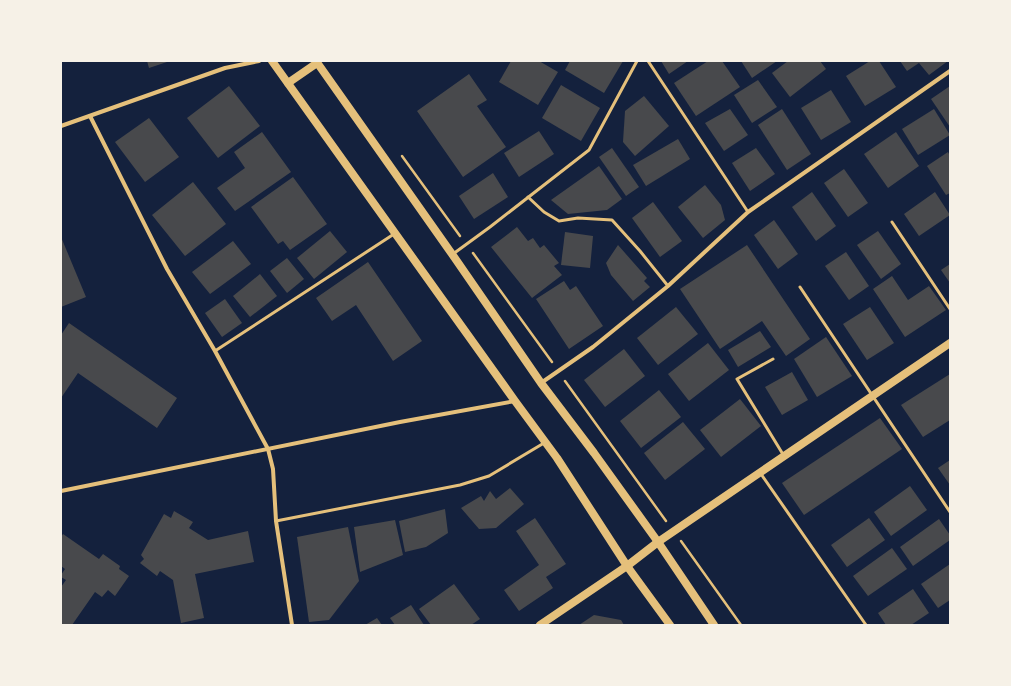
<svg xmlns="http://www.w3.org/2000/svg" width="1011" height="686" viewBox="0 0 1011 686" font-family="'PT Sans',sans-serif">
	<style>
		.building { fill: #48494c }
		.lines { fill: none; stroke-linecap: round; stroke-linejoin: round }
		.path { stroke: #e5c07b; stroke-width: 2.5 }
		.service { stroke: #e5c07b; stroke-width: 3 }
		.minor { stroke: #e5c07b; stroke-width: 4 }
		.secondary { stroke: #e5c07b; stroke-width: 8 }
	</style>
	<rect width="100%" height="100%" fill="#14213d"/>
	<g class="building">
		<path d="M147,61H170L149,68Z"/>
		<path d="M511,61H539L558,72L538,105L499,82Z"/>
		<path d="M570,61H623L604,93L565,70Z"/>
		<path d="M661,61H688L669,74Z"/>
		<path d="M708,61H722L740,87L696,116L674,83Z"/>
		<path d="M741,61H777L752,78Z"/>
		<path d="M788,61H820L826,69L790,97L772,73Z"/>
		<path d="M870,61H879L896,87L865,106L846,76Z"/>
		<path d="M900,61H948L929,75L919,63L907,71Z"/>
		<path d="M469,74L487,100L477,106L506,147L463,177L417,111Z"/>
		<path d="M758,80L777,107L752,123L734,95Z"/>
		<path d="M561,85L600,108L581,141L542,118Z"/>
		<path d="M229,86L260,126L218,158L187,118Z"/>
		<path d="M950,86V127L931,99Z"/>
		<path d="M831,90L851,122L821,140L801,108Z"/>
		<path d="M644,96L669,126L635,156L623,142L625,111Z"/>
		<path d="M730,109L748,135L724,151L705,123Z"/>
		<path d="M782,109L811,154L787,170L758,125Z"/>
		<path d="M934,109L950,135L918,155L902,129Z"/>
		<path d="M149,118L179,157L145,182L115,142Z"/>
		<path d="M539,131L554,154L519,177L504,153Z"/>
		<path d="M262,132L291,172L235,211L217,188L245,168L234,152Z"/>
		<path d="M896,132L919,166L888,188L864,154Z"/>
		<path d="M678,139L690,159L646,186L633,165Z"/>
		<path d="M612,148L639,187L626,196L599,157Z"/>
		<path d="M756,148L775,174L750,191L732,163Z"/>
		<path d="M948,152L950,156V193L946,195L927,166Z"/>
		<path d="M599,166L622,199L607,210L568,214L551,200Z"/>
		<path d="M844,169L868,203L848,217L824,183Z"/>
		<path d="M493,173L508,197L474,219L459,196Z"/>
		<path d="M293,177L327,224L290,250L283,241L278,244L251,207Z"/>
		<path d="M193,182L226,224L185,256L152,215Z"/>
		<path d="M705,185L721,205L725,220L703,238L678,207Z"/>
		<path d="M812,192L836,226L816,241L792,207Z"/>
		<path d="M935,192L950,215L919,236L904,214Z"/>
		<path d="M653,202L682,241L660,257L632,218Z"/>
		<path d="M774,220L798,254L778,269L754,235Z"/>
		<path d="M517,227L528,241L533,238L540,248L544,245L559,263L554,266L562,275L532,298L491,247Z"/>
		<path d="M330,231L347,252L314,279L297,258Z"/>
		<path d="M878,231L901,264L881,279L857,245Z"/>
		<path d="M565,232L593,236L590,268L561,265Z"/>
		<path d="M61,237L86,297L61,307Z"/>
		<path d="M233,241L251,264L210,294L192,272Z"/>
		<path d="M618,245L647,278L644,281L650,287L633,301L611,275L606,263Z"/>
		<path d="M747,245L810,339L786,356L762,321L720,349L680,289Z"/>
		<path d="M846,252L869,286L849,300L825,266Z"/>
		<path d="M287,258L304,279L287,293L270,271Z"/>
		<path d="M368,262L422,341L393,361L356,305L332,321L316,298Z"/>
		<path d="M950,264V283L941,270Z"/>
		<path d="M260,274L277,296L250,317L233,296Z"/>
		<path d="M892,276L908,300L929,286L946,310L905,337L873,289Z"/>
		<path d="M564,281L570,290L576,286L603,326L569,349L536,299Z"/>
		<path d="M225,299L242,323L222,337L205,313Z"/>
		<path d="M676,307L698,334L658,365L637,338Z"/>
		<path d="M870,307L894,343L867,360L843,324Z"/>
		<path d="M69,323L177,398L157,428L78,373L61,398V335Z"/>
		<path d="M760,331L771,347L738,367L728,350Z"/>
		<path d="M826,337L852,376L817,397L794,359Z"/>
		<path d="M708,343L729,370L689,401L668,374Z"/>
		<path d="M624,349L645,376L605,407L584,380Z"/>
		<path d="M792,372L808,400L782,415L765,387Z"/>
		<path d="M950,374V420L923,437L901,405Z"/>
		<path d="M659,390L681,417L641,448L620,421Z"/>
		<path d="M740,399L761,426L721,457L700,430Z"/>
		<path d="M880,418L902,449L804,515L782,483Z"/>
		<path d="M683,422L705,449L665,480L644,453Z"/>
		<path d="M950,460V485L938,468Z"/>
		<path d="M910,486L927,510L891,536L874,512Z"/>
		<path d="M510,488L524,504L496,528L479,529L461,508L481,496L484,501L490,491L496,499Z"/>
		<path d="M445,509L448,533L426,547L405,552L399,521Z"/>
		<path d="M174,511L193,522L189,528L208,540L248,531L254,562L195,574L204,618L181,623L173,580L160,571L157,576L140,563L144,559L141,555L164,514L171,518Z"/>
		<path d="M535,518L566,564L546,577L553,588L519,611L504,590L539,565L516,531Z"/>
		<path d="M869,518L885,540L847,567L831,545Z"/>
		<path d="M939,519L950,535V540L913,566L900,547Z"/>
		<path d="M395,520L403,555L360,572L354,527Z"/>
		<path d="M348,527L359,581L329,620L309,622L297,537Z"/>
		<path d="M63,534L99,559L103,554L120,566L119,569L129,576L115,596L108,590L102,597L95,592L72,625H61V587L66,580L61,577V575L65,569L61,566V537Z"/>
		<path d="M892,548L907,569L868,596L853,576Z"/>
		<path d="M950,564V600L938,608L921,584Z"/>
		<path d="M454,584L480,619L471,625H431L419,609Z"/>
		<path d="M913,589L929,613L911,625H886L878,613Z"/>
		<path d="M411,605L424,625H395L390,618Z"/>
		<path d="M594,615L621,620L624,625H579Z"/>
		<path d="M377,618L382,625H365Z"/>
	</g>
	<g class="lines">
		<g class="path">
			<path d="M402,156L460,236"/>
			<path d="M473,253L552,362"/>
			<path d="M565,381L666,521"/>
			<path d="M681,541L741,625"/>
		</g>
		<g class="service">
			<path d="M648,61L748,212"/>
			<path d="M528,197L544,212L559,221L578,218L612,220L640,251L668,286"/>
			<path d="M892,222L950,309"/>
			<path d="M453,254L490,227L589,150L637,61"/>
			<path d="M800,287L950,512"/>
			<path d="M215,351L394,234"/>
			<path d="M773,359L737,379L784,456"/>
			<path d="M761,474L866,625"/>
			<path d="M276,521L460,485L489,476L544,443"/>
		</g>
		<g class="minor">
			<path d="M90,116L167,269L215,351L268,449L273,469L276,521L292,625"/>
			<path d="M61,126L225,68L259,61"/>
			<path d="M541,383L593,347L668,286L748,212L950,71"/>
			<path d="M61,491L400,422L515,401"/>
		</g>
		<g class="secondary">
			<path d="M272,61L515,401L557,458L627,566L670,625"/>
			<path d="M316,61L452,254L541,383L594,453L658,542L714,625"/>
			<path d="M288,83L317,63"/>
			<path d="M540,625L627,566L658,542L950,343"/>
		</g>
	</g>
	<rect width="1011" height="686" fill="none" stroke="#f6f1e7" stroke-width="124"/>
</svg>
